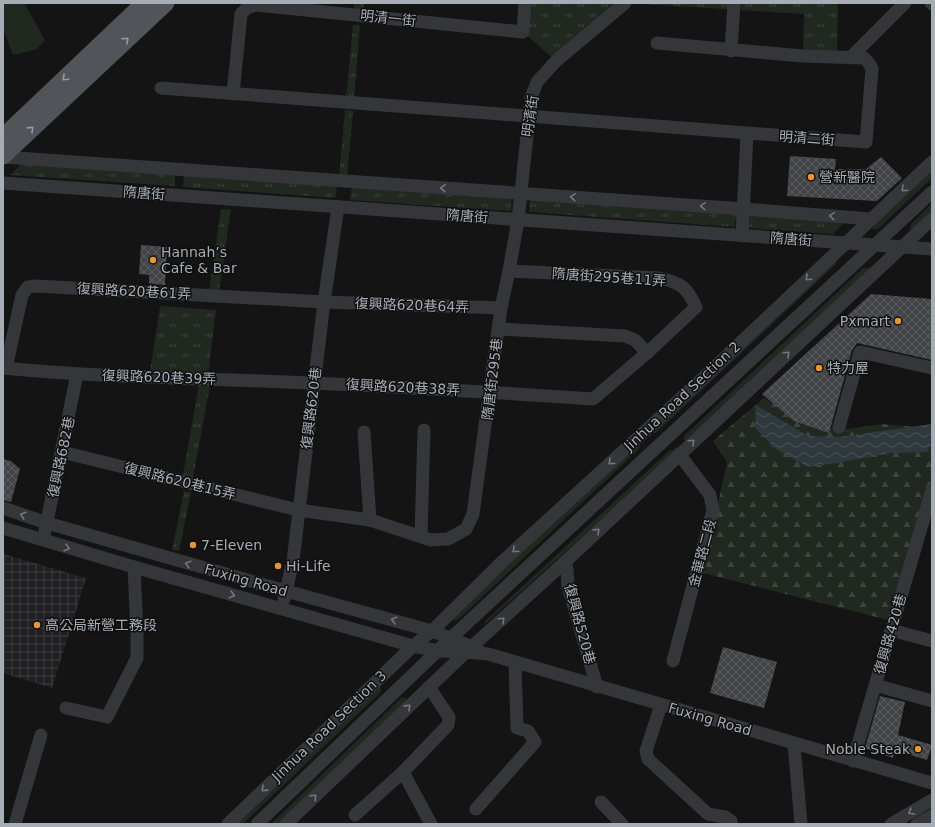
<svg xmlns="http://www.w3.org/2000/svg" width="935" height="827" viewBox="0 0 935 827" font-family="'DejaVu Sans','Noto Sans TC',sans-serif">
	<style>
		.industrial { fill: url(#industrial-grid) }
		.grass { fill: #202820 }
		.forest { fill: url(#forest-firs) }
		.park { fill: url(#park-tufts) }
		.water { fill: url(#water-waves) }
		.building { fill: url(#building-cross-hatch) }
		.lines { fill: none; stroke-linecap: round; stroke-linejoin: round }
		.minor { stroke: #35363a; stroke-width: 13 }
		.major { stroke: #515459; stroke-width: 17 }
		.oneway { stroke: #959ba3 }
		.oneway2 { stroke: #73777e }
		.poi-dot { fill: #e6953b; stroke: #0f0f10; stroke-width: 1.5 }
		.labels { text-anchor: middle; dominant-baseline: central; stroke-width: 3; stroke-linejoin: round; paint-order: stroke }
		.street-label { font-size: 14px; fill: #a6adb5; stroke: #0f0f10 }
		.poi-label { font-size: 14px; fill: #a6adb5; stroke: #0f0f10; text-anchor: start }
	</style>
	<defs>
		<pattern id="industrial-grid" width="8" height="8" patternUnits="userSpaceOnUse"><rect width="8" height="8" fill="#202022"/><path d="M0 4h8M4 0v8" fill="none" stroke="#3d3e40"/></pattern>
		<pattern id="forest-firs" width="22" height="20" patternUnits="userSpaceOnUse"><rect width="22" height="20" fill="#202820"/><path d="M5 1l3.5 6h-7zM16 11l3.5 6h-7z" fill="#3d443e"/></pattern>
		<pattern id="park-tufts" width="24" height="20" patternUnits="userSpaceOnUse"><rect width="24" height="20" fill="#202820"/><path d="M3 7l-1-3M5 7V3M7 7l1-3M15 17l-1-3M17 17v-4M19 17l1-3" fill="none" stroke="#3d443e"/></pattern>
		<pattern id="water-waves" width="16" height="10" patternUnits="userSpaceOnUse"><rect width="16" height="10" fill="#2e383d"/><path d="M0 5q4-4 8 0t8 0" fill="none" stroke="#495257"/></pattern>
		<pattern id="building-cross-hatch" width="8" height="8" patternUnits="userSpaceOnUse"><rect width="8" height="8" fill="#434448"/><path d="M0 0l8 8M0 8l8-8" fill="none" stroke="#5b5c60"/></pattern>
	</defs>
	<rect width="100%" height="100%" fill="#141415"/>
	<path class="industrial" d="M3,554L86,578L52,688L3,673Z"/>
	<g class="grass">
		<path d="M3,3H24L45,40L37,49L13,55L3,29Z"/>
		<path d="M932,165V178L878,229H872V228Z"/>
		<path d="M932,203V216L910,231L911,224Z"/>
		<path d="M835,260L837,262L835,265L656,433H651Z"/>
		<path d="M863,268H869L870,269L685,441L684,440V436Z"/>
		<path d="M638,444L640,447L638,450L460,618L455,621L451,620L450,616Z"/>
		<path d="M671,450L674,451V454L484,625L485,621L669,451Z"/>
		<path d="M378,686L381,688V692L243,824H231Z"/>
		<path d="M404,697L408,701L280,824H271L401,698Z"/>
	</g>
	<path class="forest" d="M764,398L815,428L847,429L882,424L932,428V513L900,623L703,573L727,462L713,441Z"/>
	<g class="park">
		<path d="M354,3H364L363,14L353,13Z"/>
		<path d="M525,3H625L556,61L523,32Z"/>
		<path d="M627,3H838L837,58L803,56L804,14Z"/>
		<path d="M353,25H360L354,100L346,99Z"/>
		<path d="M345,110L353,111L347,178H339Z"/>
		<path d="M25,161L175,171V186L10,175Z"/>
		<path d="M184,173L337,184L336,198L183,187Z"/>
		<path d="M352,185L512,196L511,211L350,200Z"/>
		<path d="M530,198L736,212L735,227L529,212Z"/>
		<path d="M221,209H231L219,292H209Z"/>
		<path d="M750,213L847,219L833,234L749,228Z"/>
		<path d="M160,306L216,310L208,375L150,372Z"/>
		<path d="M199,385L210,386L193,477L183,475Z"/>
		<path d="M184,491L191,492L179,551L172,550Z"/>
	</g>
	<path class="water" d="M756,405L808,436L840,437L932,424V434L928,452L890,453L843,462L808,467L776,449L755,428Z"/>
	<g class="building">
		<path d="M790,156L836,159L835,169H866L881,157L902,178L877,201L787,196Z"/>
		<path d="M141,245L167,247L165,285L149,284V275L139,274Z"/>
		<path d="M871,294L932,299V360L857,343L852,350L829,433L794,421L762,394Z"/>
		<path d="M3,459L11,461L20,469L11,502L3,500Z"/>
		<path d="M723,647L777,662L764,708L710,693Z"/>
		<path d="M880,696L905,702L898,735L932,745L927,760L894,750L893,758L865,748Z"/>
	</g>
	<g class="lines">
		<g class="minor">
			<path d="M931,3L932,4"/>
			<path d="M731,51L734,3"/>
			<path d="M850,58L905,3"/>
			<path d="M161,88L866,142L872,69L869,63L864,58L803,56L657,43"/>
			<path d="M233,94L241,14L247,8L256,5L523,32L525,3"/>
			<path d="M3,157L744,209L871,219"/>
			<path d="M3,183L932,249"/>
			<path d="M742,236L747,134"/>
			<path d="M499,329L625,336L635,340L647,353"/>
			<path d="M3,368C97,377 192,378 286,382C389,386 491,392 593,399L647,353L696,307C686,286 681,283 659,278L509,271"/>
			<path d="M6,368L22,295L28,287L36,286L324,302L501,308"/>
			<path d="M839,427L860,352L932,368"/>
			<path d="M364,432L370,520"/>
			<path d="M62,452L298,510L370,520L431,540L448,539L466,529L473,514L501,308L509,271L518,220L531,98L537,82L556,61L625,3"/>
			<path d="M3,508L47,523L286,591L432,631L478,649"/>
			<path d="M3,528L134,567L413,646L439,651L466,652L488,654L932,783"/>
			<path d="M45,531L77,374"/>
			<path d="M421,536L424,430"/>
			<path d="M565,562L567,569L568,586L597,687"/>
			<path d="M284,599L293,561L324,302L338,207"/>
			<path d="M891,630L932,641"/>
			<path d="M673,661L713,510L710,495L679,454"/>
			<path d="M875,685L932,701"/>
			<path d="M429,687L449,717L448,725L403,772L431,824"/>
			<path d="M661,705L646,751L648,759L708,814L725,817L731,821V824"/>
			<path d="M66,708L107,717L137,658V632L134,567"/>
			<path d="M794,744L801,824"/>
			<path d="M853,761L932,490"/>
			<path d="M601,802L622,824"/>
			<path d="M476,809L535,742L528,731L517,728L515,662"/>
			<path d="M355,815L403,772"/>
			<path d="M15,824L41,735"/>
			<path d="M228,824L413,646L432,631L503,561L703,378L932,162"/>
			<path d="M257,824L451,638L932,192"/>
			<path d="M286,824L466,652L565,562L932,219"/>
			<path d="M891,824L932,800"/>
			<path d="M917,824L932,816"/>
		</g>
		<g class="major">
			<path d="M3,137L144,3"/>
			<path d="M3,156L166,3"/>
		</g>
	</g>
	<defs><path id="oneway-chevron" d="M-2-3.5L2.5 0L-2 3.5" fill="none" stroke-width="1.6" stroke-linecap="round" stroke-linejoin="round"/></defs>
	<g class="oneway">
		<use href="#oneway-chevron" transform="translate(126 40) rotate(-43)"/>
		<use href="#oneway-chevron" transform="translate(65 78) rotate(137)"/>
		<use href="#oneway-chevron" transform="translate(31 129) rotate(-44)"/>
	</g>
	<g class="oneway2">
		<use href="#oneway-chevron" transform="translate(443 188) rotate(-176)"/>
		<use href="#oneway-chevron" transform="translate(904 189) rotate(137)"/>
		<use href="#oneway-chevron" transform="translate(573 197) rotate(-176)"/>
		<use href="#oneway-chevron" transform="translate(703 206) rotate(-176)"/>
		<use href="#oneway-chevron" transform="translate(832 216) rotate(-175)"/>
		<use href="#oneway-chevron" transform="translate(808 278) rotate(137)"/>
		<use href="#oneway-chevron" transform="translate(787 354) rotate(-43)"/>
		<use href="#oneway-chevron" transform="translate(692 442) rotate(-43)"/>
		<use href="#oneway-chevron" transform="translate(611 462) rotate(137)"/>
		<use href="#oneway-chevron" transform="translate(23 515) rotate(-161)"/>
		<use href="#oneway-chevron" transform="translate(597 531) rotate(-44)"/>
		<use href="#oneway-chevron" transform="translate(67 548) rotate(16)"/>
		<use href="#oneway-chevron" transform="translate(515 550) rotate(137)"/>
		<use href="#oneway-chevron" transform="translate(188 564) rotate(-164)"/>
		<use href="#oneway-chevron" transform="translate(232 595) rotate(15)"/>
		<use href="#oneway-chevron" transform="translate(394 620) rotate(-165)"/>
		<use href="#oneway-chevron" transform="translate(502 620) rotate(-43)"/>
		<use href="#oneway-chevron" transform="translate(408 707) rotate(-44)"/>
		<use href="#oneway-chevron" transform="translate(264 789) rotate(136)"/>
		<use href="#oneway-chevron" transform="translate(314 797) rotate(-44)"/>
		<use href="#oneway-chevron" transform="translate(911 812) rotate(150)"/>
	</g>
	<g class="poi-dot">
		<circle cx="811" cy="177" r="4"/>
		<circle cx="153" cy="260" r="4"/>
		<circle cx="898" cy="321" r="4"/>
		<circle cx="819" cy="368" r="4"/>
		<circle cx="193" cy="545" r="4"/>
		<circle cx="278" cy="566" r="4"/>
		<circle cx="37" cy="625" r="4"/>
		<circle cx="918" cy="749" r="4"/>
	</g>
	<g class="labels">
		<g class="street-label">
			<text transform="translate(388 18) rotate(6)">明清一街</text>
			<text transform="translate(530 116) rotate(-81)">明清街</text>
			<text transform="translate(807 138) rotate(4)">明清二街</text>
			<text transform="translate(144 193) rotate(4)">隋唐街</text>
			<text transform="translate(467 216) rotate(4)">隋唐街</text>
			<text transform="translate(791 239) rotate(4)">隋唐街</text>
			<text transform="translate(609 277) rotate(4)">隋唐街295巷11弄</text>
			<text transform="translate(134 291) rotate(3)">復興路620巷61弄</text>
			<text transform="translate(412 305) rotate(2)">復興路620巷64弄</text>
			<text transform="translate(159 377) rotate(2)">復興路620巷39弄</text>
			<text transform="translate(492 379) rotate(-83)">隋唐街295巷</text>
			<text transform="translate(403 387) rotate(3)">復興路620巷38弄</text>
			<text transform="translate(682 396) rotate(-43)">Jinhua Road Section 2</text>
			<text transform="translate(311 408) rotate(-83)">復興路620巷</text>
			<text transform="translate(61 457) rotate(-78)">復興路682巷</text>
			<text transform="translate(180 481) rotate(14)">復興路620巷15弄</text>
			<text transform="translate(702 553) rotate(-75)">金華路二段</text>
			<text transform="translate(246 580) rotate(16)">Fuxing Road</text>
			<text transform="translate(580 624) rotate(75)">復興路520巷</text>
			<text transform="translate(890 634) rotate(-74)">復興路420巷</text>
			<text transform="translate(710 719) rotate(16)">Fuxing Road</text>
			<text transform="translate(329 726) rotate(-44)">Jinhua Road Section 3</text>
		</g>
		<g class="poi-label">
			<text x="819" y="177">營新醫院</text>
			<text x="161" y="252">Hannah’s<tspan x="161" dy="16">Cafe &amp; Bar</tspan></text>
			<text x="890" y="321" text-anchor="end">Pxmart</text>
			<text x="827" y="368">特力屋</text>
			<text x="201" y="545">7-Eleven</text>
			<text x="286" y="566">Hi-Life</text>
			<text x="45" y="625">高公局新營工務段</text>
			<text x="910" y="749" text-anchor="end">Noble Steak</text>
		</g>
	</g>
	<rect width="935" height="827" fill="none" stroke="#a6adb5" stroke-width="8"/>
</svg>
